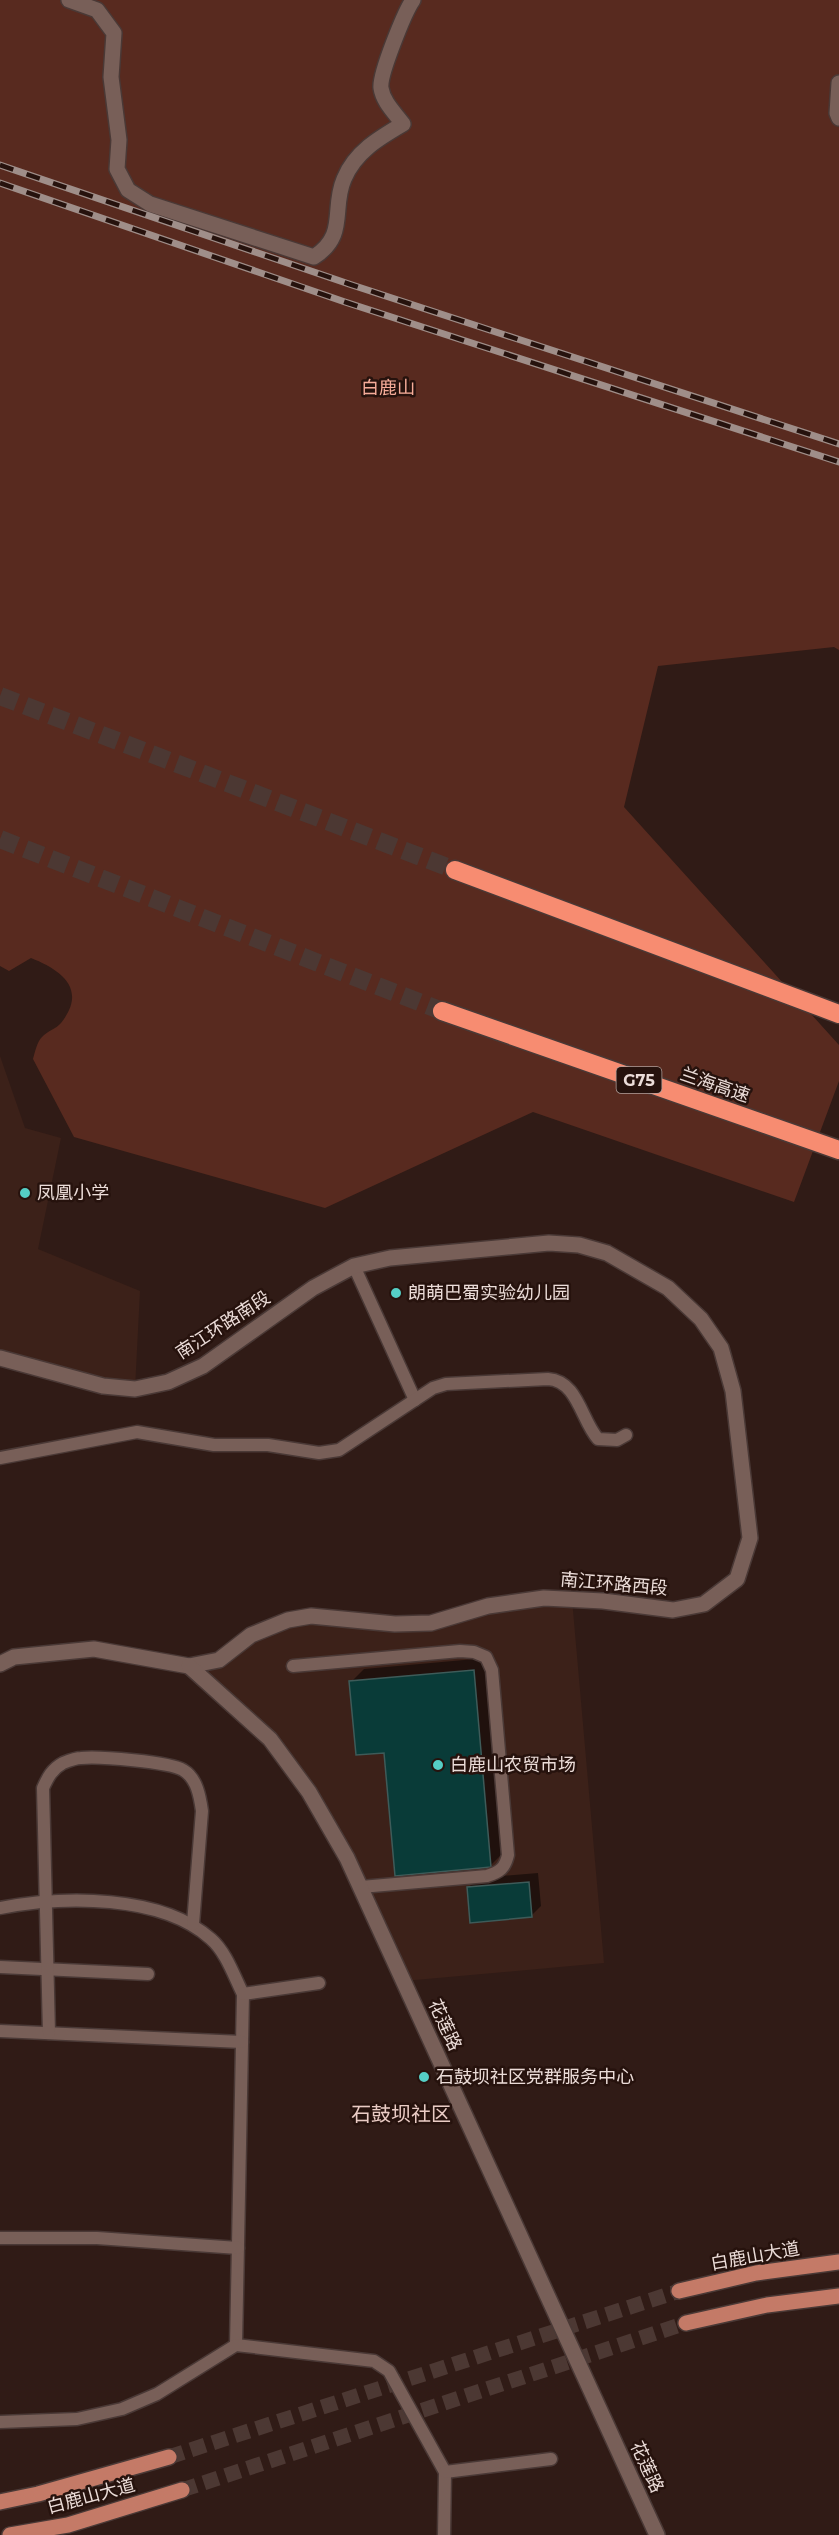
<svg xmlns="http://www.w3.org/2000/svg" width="839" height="2535" viewBox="0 0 839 2535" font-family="Montserrat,'Noto Sans SC',sans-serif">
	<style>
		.built { fill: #3c2119 }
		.green { fill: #582a1f }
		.shadow { fill: #0007 }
		.building { fill: #093b38; stroke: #3e5b59; stroke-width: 1.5 }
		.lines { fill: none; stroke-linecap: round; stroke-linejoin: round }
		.primary-tunnel { stroke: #4c3833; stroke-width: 15; stroke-dasharray: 15 8; stroke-linecap: butt }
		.motorway-tunnel { stroke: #4c3833; stroke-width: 18; stroke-dasharray: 18 9; stroke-linecap: butt }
		.service-casing { stroke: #4a3936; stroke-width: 15 }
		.minor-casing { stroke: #4a3936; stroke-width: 18 }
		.primary-casing { stroke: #4a3936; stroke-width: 18 }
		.motorway-casing { stroke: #4a3936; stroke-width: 21 }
		.service { stroke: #785f58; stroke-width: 12 }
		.minor { stroke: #785f58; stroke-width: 15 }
		.primary { stroke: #c47a67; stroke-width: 15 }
		.motorway { stroke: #f78c71; stroke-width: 18 }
		.rail-casing { stroke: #9f8e89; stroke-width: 7 }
		.rail { stroke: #26120d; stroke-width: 4.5; stroke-dasharray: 14; stroke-linecap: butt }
		.poi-dot { fill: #55cec5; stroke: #26120d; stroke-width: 2 }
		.labels { text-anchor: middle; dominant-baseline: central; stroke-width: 5; stroke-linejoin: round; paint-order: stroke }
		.shield { fill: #26120d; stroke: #b09f9b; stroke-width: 1.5 }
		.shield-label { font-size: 16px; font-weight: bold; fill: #ebdcd8 }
		.park-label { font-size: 18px; fill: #f6ac99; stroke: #26120d }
		.street-label { font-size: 18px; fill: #ebdcd8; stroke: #26120d }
		.poi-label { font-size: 18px; fill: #ebdcd8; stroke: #26120d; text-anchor: start }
		.neighbourhood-label { font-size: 20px; fill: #e9cbc4; stroke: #26120d }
	</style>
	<rect width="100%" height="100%" fill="#301b16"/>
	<g class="built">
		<path d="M0,1056L25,1128L61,1138L38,1249L140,1291L135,1389L0,1358Z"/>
		<path d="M572,1599L604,1963L404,1981L347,1858L270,1739L189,1666L288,1620L395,1624Z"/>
	</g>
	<path class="green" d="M0,0H839V650L834,647L658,666L624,807L839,1045V1081L794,1202L533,1112L325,1208L74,1137L33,1059C35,1052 37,1042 42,1037C47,1031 56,1029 61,1023C88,989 61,970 31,958L9,971L0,966Z"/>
	<g class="shadow">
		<path d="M486,1658L503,1853L490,1866L386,1751L351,1682L364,1669Z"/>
		<path d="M538,1873L541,1906L531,1916L468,1888L478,1878Z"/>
	</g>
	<g class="building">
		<path d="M474,1670L491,1867L395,1876L384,1753L356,1755L349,1681Z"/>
		<path d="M529,1882L532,1917L470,1923L467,1887Z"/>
	</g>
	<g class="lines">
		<g class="primary-tunnel">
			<path d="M169,2457L679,2291"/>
			<path d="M182,2490L686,2323"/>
		</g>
		<g class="motorway-tunnel">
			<path d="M0,696L455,870"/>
			<path d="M0,839L442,1011"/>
		</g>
		<defs>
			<g id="service">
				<path d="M354,1266L415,1400"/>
				<path d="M0,1458L137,1432L214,1445H268L319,1453L339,1450L433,1388L446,1384L548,1379C578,1381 581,1420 598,1439L617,1440L626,1435"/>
				<path d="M293,1666L460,1651L474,1652L486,1657L492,1670L508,1855C505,1868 500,1872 487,1876L361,1887"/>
				<path d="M0,1908C63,1896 161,1894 211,1939C226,1952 234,1976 243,1994L236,2345"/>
				<path d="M0,1967L148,1974"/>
				<path d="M243,1994L319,1983"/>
				<path d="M0,2031L242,2042"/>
				<path d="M49,2033L43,1788C48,1777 52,1769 63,1763C68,1761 76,1758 81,1758C98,1756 170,1762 183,1770C197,1778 200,1797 202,1811L193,1924"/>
				<path d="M0,2238H97L238,2248"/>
				<path d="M0,2422L77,2419L122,2409L157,2394L236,2345L374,2361L389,2371L445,2472L444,2535"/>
				<path d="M445,2472L551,2459"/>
			</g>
			<g id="minor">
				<path d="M69,0L97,10L114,33L111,77L119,140L117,169L128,190L150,204L314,257C348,235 331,209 344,179C355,152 379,138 403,124C395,113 383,102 381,88C379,75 405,11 413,0"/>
				<path d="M839,83L837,113L839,118"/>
				<path d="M0,1358L103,1386L135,1389L168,1382L203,1366L313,1288L354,1266L390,1258L549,1243L579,1245L607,1253L668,1288L701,1319L721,1348L733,1391L750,1538L737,1579L704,1604L673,1610L603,1601L544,1598L488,1606L431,1623L395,1624L311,1616L288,1620L251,1635L219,1660L189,1666L94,1649L14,1657L0,1664"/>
				<path d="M189,1666L270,1739L309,1792L347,1858L657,2535"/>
			</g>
			<g id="primary">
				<path d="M679,2291L756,2273L839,2262"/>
				<path d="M686,2323L767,2305L839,2296"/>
				<path d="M0,2502L38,2494L169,2457"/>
				<path d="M10,2535L68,2525L182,2490"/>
			</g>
			<g id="motorway">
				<path d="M455,870L839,1014"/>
				<path d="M442,1011L839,1150"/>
			</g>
		</defs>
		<use href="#service" class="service-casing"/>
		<use href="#minor" class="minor-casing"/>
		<use href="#primary" class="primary-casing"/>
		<use href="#motorway" class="motorway-casing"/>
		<use href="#service" class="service"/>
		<use href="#minor" class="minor"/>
		<use href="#primary" class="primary"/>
		<use href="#motorway" class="motorway"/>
		<defs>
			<g id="rail">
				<path d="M0,165L349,284L839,444"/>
				<path d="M0,183L345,302L839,462"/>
			</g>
		</defs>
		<use href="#rail" class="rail-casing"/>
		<use href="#rail" class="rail"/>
	</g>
	<g class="poi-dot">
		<circle cx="25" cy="1193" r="6"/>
		<circle cx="396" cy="1293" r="6"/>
		<circle cx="438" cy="1765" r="6"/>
		<circle cx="424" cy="2077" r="6"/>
	</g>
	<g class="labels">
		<rect class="shield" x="616.5" y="1067" width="45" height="26" rx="4.5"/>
		<g class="shield-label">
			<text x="639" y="1080">G75</text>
		</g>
		<g class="park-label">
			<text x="388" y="388">白鹿山</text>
		</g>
		<g class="street-label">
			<text transform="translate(715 1085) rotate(19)">兰海高速</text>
			<text transform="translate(223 1325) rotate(-33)">南江环路南段</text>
			<text transform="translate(614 1584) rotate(5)">南江环路西段</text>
			<text transform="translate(445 2025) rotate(65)">花莲路</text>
			<text transform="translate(755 2256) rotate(-10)">白鹿山大道</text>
			<text transform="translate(647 2467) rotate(65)">花莲路</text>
			<text transform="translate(91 2496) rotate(-15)">白鹿山大道</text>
		</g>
		<g class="poi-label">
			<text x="37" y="1193">凤凰小学</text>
			<text x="408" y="1293">朗萌巴蜀实验幼儿园</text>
			<text x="450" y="1765">白鹿山农贸市场</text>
			<text x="436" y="2077">石鼓坝社区党群服务中心</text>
		</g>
		<g class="neighbourhood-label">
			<text x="401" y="2114">石鼓坝社区</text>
		</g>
	</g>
</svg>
